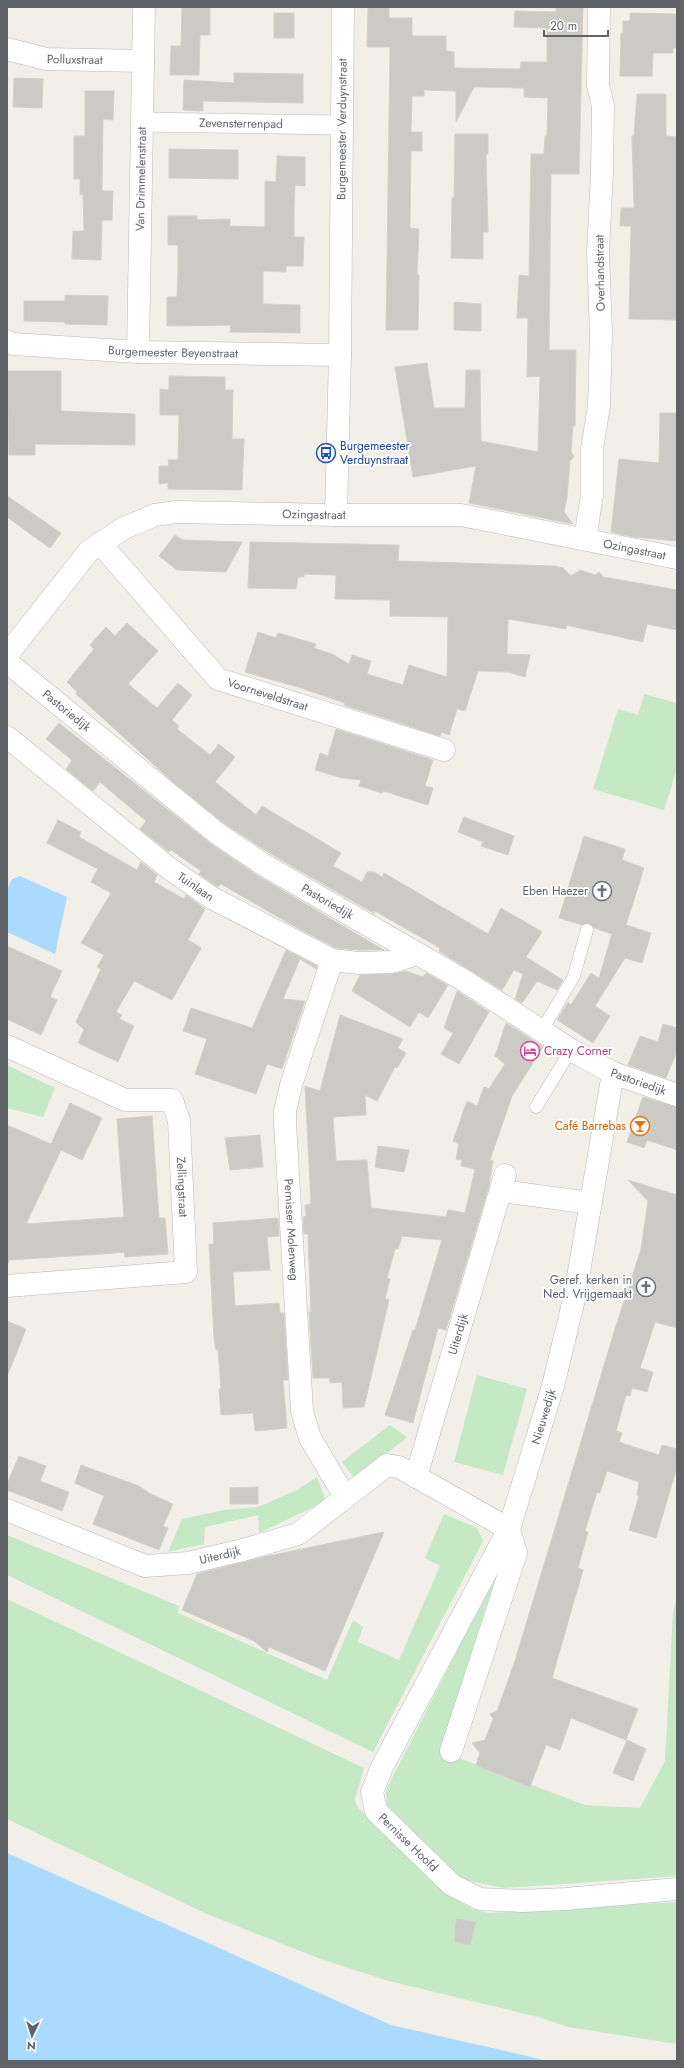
<svg xmlns="http://www.w3.org/2000/svg" width="684" height="2068" viewBox="0 0 684 2068" font-family="Jost,sans-serif">
	<style>
		.green { fill: #c5e8c5 }
		.water { fill: #aadaff }
		.building { fill: #cccac5; stroke: #d6d1c6 }
		.lines { fill: none; stroke-linecap: round; stroke-linejoin: round }
		.service-casing { stroke: #b5b8bc; stroke-width: 13 }
		.pedestrian-casing { stroke: #b5b8bc; stroke-width: 20 }
		.minor-casing { stroke: #b5b8bc; stroke-width: 23 }
		.service { stroke: #fff; stroke-width: 12 }
		.pedestrian { stroke: #fff; stroke-width: 19 }
		.minor { stroke: #fff; stroke-width: 22 }
		.labels { text-anchor: middle; dominant-baseline: central; stroke-width: 3.5; stroke-linejoin: round; paint-order: stroke }
		.street-label { font-size: 12px; fill: #5f6368; stroke: #fff }
		.transit-label { font-size: 12px; fill: #164399; stroke: #fff; text-anchor: start }
		.worship-label { font-size: 12px; fill: #5b616d; stroke: #fff; text-anchor: end }
		.hotel-label { font-size: 12px; fill: #b23c85; stroke: #fff; text-anchor: start }
		.food-label { font-size: 12px; fill: #c56008; stroke: #fff; text-anchor: end }
	</style>
	<rect width="100%" height="100%" fill="#f1efe8"/>
	<g class="green">
		<path d="M644,694L677,703V769L664,810L593,789L618,709L638,715Z"/>
		<path d="M7,1065L55,1088L43,1117L7,1108Z"/>
		<path d="M477,1375L527,1389L503,1475L454,1462Z"/>
		<path d="M390,1425L407,1437L355,1479L342,1462Z"/>
		<path d="M317,1477L326,1501L259,1533L258,1515L205,1527L204,1544L168,1552L182,1519L224,1510L258,1507L297,1490Z"/>
		<path d="M444,1514L477,1528L483,1541L373,1752L7,1575V1535L179,1606L178,1613L327,1680L353,1620L363,1627L358,1642L399,1660L440,1566L425,1558Z"/>
		<path d="M497,1573L440,1751L585,1805L640,1808L665,1761L673,1613L677,1597V1876L504,1888L465,1880L452,1871L387,1805L386,1791L391,1780Z"/>
		<path d="M7,1599L364,1768L355,1799L357,1807L457,1900L472,1909L489,1913L677,1902V2044L568,2027L538,2017L385,1980L318,1958L207,1914L7,1819Z"/>
	</g>
	<g class="water">
		<path d="M20,876L67,897L55,954L7,932V890L12,879Z"/>
		<path d="M7,1853L391,2025L549,2061H7Z"/>
	</g>
	<g class="building">
		<path d="M182,7H210V35H200L199,75H170L171,46H181Z"/>
		<path d="M368,7H389V18H412V36H446V51L454,52V68L520,69L521,62H547V28L514,27L515,11L556,12V7H583L579,174H551L549,350H576L575,426H573L571,452L574,457L570,461L567,498L564,512L573,524L469,503L476,466L413,477L395,367L427,363L434,408H465L466,370H480L481,441L538,452L540,376L527,377L528,318H517L519,275L529,276L531,154H544L545,136H547L548,98L524,97V88L474,87L456,122V91L424,90V96H412L411,132H422V151H411L410,228L419,229L417,275H419L418,330H386L390,47H367Z"/>
		<rect x="274" y="13" width="20" height="25"/>
		<path d="M630,13L677,14V48H673V53H653L652,76H620L621,33H623V21H630Z"/>
		<path d="M234,73L303,74V103L203,101V111L183,110L184,80L234,83Z"/>
		<path d="M14,78L43,79L42,108L13,107Z"/>
		<path d="M85,91H114L113,120L103,119L102,191H113L112,220H102L101,260L72,259L73,231H84L83,194L80,195V179H74V136H85Z"/>
		<path d="M637,94H666V136L677,137V320L629,319L631,226H620L621,208H634L632,136H634Z"/>
		<path d="M455,134H488V154H486L488,232H483V259L451,258L452,197L454,198Z"/>
		<path d="M169,149L238,150V179L169,178Z"/>
		<path d="M277,156L305,157V186L295,185L294,211V237H304L303,266H286V272L263,271V304L300,305V333L230,332L231,325L167,326V297H177L178,270V245H168V216H197V220L230,219V226L265,227V181L276,182Z"/>
		<path d="M65,295L108,296L107,325L65,324V322L24,321V301H65Z"/>
		<path d="M454,302L481,304V331L454,330Z"/>
		<path d="M7,371H61V411L135,414V445L35,444V455H9Z"/>
		<path d="M169,376L225,377V390H233L232,439H244L242,490L168,489V483L159,484V466H169L168,460H178L179,415H160V389L169,390Z"/>
		<path d="M660,413H677V541L634,537L611,532L619,459L659,463Z"/>
		<path d="M7,496L61,533L50,548L7,517Z"/>
		<path d="M175,535L183,540L242,542L226,572L177,570L159,556Z"/>
		<path d="M250,542L399,545L398,561L554,566L563,568L571,576L580,570L595,575L599,572L603,577L677,590V630L647,624L643,642L566,625V629L508,619L507,654L530,655L525,677L508,672L478,671L465,711L457,709L449,735L442,732L440,736L344,705L345,703L301,688L245,672L258,632L276,638L278,633L316,644L314,648L332,654L349,664L352,655L371,661L367,674L403,685L409,665L447,677L448,617L390,616V600L335,599L336,575L304,574V577H298L296,589L248,588Z"/>
		<path d="M127,623L158,651L128,684L157,708L178,683L192,695L172,720L179,726L177,729L210,755L219,744L235,757L215,782L256,815L262,806L341,853L333,866L362,882L367,872H374L382,877L384,873L488,934L501,908L542,932L526,957L563,980L557,990L537,981L522,1003L515,999L523,974L514,970L502,990L439,951L440,948L373,910L375,914L271,854L225,824L173,782L76,694L77,692L67,682L94,649L90,645L106,627L115,636Z"/>
		<path d="M59,723L211,844L258,876L384,950H359L336,948L292,925L221,884L218,887L199,874L201,871L171,850L169,852L140,829L146,821L100,782L93,791L66,769L72,760L46,739Z"/>
		<path d="M336,729L433,760L425,786L433,788L428,805L383,791L382,793L359,786L361,780L342,778L315,770L320,753L328,756Z"/>
		<path d="M464,817L514,836L508,855L481,846L483,842L458,832Z"/>
		<path d="M58,820L81,832L79,837L137,870L141,862L157,875L154,882L184,899L186,895L205,909L188,940L201,948L172,1000L134,981L116,1012L122,1015L119,1019L134,1026L118,1062L78,1043L84,1030L76,1022L101,969L97,967L104,955L81,943L111,893L91,882L98,869L47,843Z"/>
		<path d="M584,836L625,849L622,860L644,868L626,925L651,933L642,963L625,958L595,1006L610,1016L593,1043L557,1020L568,1002L571,1005L591,973L599,978L612,934L594,928L589,923L582,925L559,918Z"/>
		<path d="M7,946L62,971L50,997L57,1000L41,1035L7,1019Z"/>
		<path d="M286,950L317,966L316,969L300,959L283,999L305,1001L282,1069L267,1064L256,1094L195,1074L207,1039L183,1031L191,1008L252,1028Z"/>
		<path d="M406,971L423,977L426,973L448,985L428,1018L419,1012L410,1027L352,991L360,975L393,974Z"/>
		<path d="M457,991L489,1012L459,1064L441,1054L453,1033L444,1028Z"/>
		<path d="M340,1015L403,1039L398,1048L406,1053L397,1068L395,1067L377,1101L365,1095L366,1115L333,1117L336,1161L367,1160L371,1208L446,1217L448,1210L465,1213L475,1169L461,1166L462,1160L456,1159L459,1144L453,1141L467,1101L477,1106L484,1087L489,1089L505,1064L495,1056L506,1023L543,1047L512,1096L490,1160L493,1161L489,1186L446,1330L438,1328L413,1423L385,1415L413,1330H415L442,1240L402,1236L398,1249H395L387,1278L390,1279L385,1299L389,1300L364,1407L343,1408L342,1382L330,1383V1378H313L309,1312H311L308,1234H304L303,1217L306,1216L305,1205L311,1204L305,1086L320,1091Z"/>
		<path d="M663,1024L677,1028V1051L666,1078L628,1065L640,1036L658,1042Z"/>
		<path d="M643,1097L677,1107V1150L647,1140L644,1148L627,1142Z"/>
		<path d="M70,1103L102,1118L82,1160L61,1150L26,1224L124,1217L117,1119L152,1116L159,1218H165L168,1254L125,1257L124,1252L103,1254L9,1260L7,1265V1125L51,1144Z"/>
		<path d="M260,1135L263,1167L230,1170L225,1138Z"/>
		<path d="M378,1146L409,1150L404,1172L375,1167Z"/>
		<path d="M628,1180L677,1195V1328L655,1322L640,1368L653,1372L647,1392L632,1388L630,1396L626,1395L616,1431L622,1433L619,1442L659,1455L662,1445L677,1449V1467L656,1538L629,1530L639,1496L637,1495L639,1482L607,1471L600,1493L597,1492L585,1531L588,1532L578,1568L583,1570L552,1678L638,1709L626,1740L571,1718L560,1750L546,1745L530,1787L476,1765L480,1753L472,1743L485,1740L493,1719L490,1714L497,1711L514,1664L615,1329L641,1249L648,1201Z"/>
		<path d="M278,1218L279,1236L267,1237L270,1270L233,1272L235,1306L279,1303L280,1313H284L288,1380H283L287,1428L255,1431L253,1413L221,1415L219,1389H221L218,1350H216L214,1338L209,1244H214L213,1223Z"/>
		<path d="M7,1321L26,1329L8,1374H7Z"/>
		<path d="M19,1456L46,1466L40,1481L69,1492L62,1511L7,1490V1484Z"/>
		<path d="M81,1465L139,1486L149,1493L173,1504L163,1526L168,1528L159,1550L93,1524L104,1496L75,1483Z"/>
		<path d="M258,1487V1504H230V1488Z"/>
		<path d="M384,1532L325,1671L269,1647L267,1652L254,1641L182,1610L197,1574L263,1557Z"/>
		<path d="M627,1740L646,1749L633,1781L613,1773Z"/>
		<path d="M457,1919L476,1922L470,1945L455,1942V1926Z"/>
	</g>
	<g class="lines">
		<defs>
			<g id="service">
				<path d="M542,1030L574,976L587,930"/>
				<path d="M536,1107L571,1050"/>
			</g>
			<g id="pedestrian">
				<path id="s1" d="M141,122L341,125"/>
			</g>
			<g id="minor">
				<path id="s2" d="M7,49L46,59L143,61"/>
				<path id="s3" d="M7,341L13,344L138,352L340,355"/>
				<path id="s4" d="M138,352L144,7"/>
				<path id="s5" d="M336,515L340,355L343,7"/>
				<path d="M585,539L592,495V449L599,406L601,333L598,252L602,172L603,106L598,85L599,7"/>
				<path id="s6" d="M100,543L218,679L444,750"/>
				<path id="s7" d="M7,655L89,551L124,528L155,515L176,512L336,515H461L677,558"/>
				<path id="s8" d="M7,662L218,834L264,865L465,981L571,1050L613,1073L677,1095"/>
				<path id="s9" d="M7,737L170,869L212,898L332,960L358,963L392,962L417,954"/>
				<path id="s10" d="M332,960L291,1085L285,1111V1123L302,1411L310,1438L345,1497"/>
				<path id="s11" d="M7,1046L125,1100H172L179,1121L186,1272L7,1286"/>
				<path d="M501,1191L591,1203"/>
				<path id="s12" d="M416,1477L505,1175"/>
				<path id="s13" d="M7,1510L145,1566L188,1563L243,1550L298,1534L387,1465L399,1467L509,1529L382,1767L372,1792L376,1811L452,1885L480,1899L522,1901L566,1899L677,1889"/>
				<path id="s14" d="M451,1751L516,1553L509,1529L553,1386L575,1295L613,1073"/>
			</g>
		</defs>
		<use href="#service" class="service-casing"/>
		<use href="#pedestrian" class="pedestrian-casing"/>
		<use href="#minor" class="minor-casing"/>
		<use href="#service" class="service"/>
		<use href="#pedestrian" class="pedestrian"/>
		<use href="#minor" class="minor"/>
	</g>
	<defs>
		<symbol id="bus-ring" viewBox="-11 -11 22 22"><circle r="9.5" fill="#fff" stroke="#1a4fb4" stroke-width="1.5"/><path d="M-5-6H5V4H4V6H2V4H-2V6H-4V4H-5ZM-3.5-4V0h7V-4ZM-3.5 1.2v1.5H-2V1.2ZM2 1.2v1.5H3.5V1.2Z" fill="#1a4fb4"/></symbol>
		<symbol id="church-ring" viewBox="-11 -11 22 22"><circle r="9.5" fill="#fff" stroke="#6b7280" stroke-width="1.5"/><path d="M-1.2-6h2.4v3.5h3.3v2.4h-3.3V6h-2.4V-.1h-3.3v-2.4h3.3Z" fill="#6b7280"/></symbol>
		<symbol id="hotel-ring" viewBox="-11 -11 22 22"><circle r="9.5" fill="#fff" stroke="#d1479c" stroke-width="1.5"/><path d="M-6-4.5h1.5V1H6V5H4.5V3h-9V5H-6ZM-4 0a1.8 1.8 0 1 1 3.6 0ZM.5 0V-2.5h3Q6-2.5 6 0Z" fill="#d1479c"/></symbol>
		<symbol id="bar-ring" viewBox="-11 -11 22 22"><circle r="9.5" fill="#fff" stroke="#e8710a" stroke-width="1.5"/><path d="M-6-5H6L.8 .8V4.5H3.5V6h-7V4.5H-.8V.8Z" fill="#e8710a"/></symbol>
	</defs>
	<g fill-rule="evenodd">
		<use href="#bus-ring" x="315" y="442" width="22" height="22"/>
		<use href="#church-ring" x="591" y="880" width="22" height="22"/>
		<use href="#hotel-ring" x="519" y="1040" width="22" height="22"/>
		<use href="#bar-ring" x="629" y="1115" width="22" height="22"/>
		<use href="#church-ring" x="635" y="1276" width="22" height="22"/>
	</g>
	<g class="labels">
		<g class="street-label">
			<text stroke="none"><textPath href="#s2" startOffset="69">Polluxstraat</textPath></text>
			<text stroke="none"><textPath href="#s1" startOffset="100">Zevensterrenpad</textPath></text>
			<text stroke="none"><textPath href="#s5" startOffset="386">Burgemeester Verduynstraat</textPath></text>
			<text stroke="none"><textPath href="#s4" startOffset="173">Van Drimmelenstraat</textPath></text>
			<text transform="translate(600 273) rotate(-91)">Overhandstraat</text>
			<text stroke="none"><textPath href="#s3" startOffset="167">Burgemeester Beyenstraat</textPath></text>
			<text stroke="none"><textPath href="#s7" startOffset="367">Ozingastraat</textPath></text>
			<text stroke="none"><textPath href="#s7" startOffset="691">Ozingastraat</textPath></text>
			<text stroke="none"><textPath href="#s6" startOffset="232">Voorneveldstraat</textPath></text>
			<text stroke="none"><textPath href="#s8" startOffset="77">Pastoriedijk</textPath></text>
			<text stroke="none"><textPath href="#s9" startOffset="241">Tuinlaan</textPath></text>
			<text stroke="none"><textPath href="#s8" startOffset="401">Pastoriedijk</textPath></text>
			<text stroke="none"><textPath href="#s8" startOffset="761">Pastoriedijk</textPath></text>
			<text stroke="none"><textPath href="#s11" startOffset="265">Zellingstraat</textPath></text>
			<text stroke="none"><textPath href="#s10" startOffset="277">Pernisser Molenweg</textPath></text>
			<text stroke="none"><textPath href="#s12" startOffset="149">Uiterdijk</textPath></text>
			<text stroke="none"><textPath href="#s14" startOffset="351">Nieuwedijk</textPath></text>
			<text stroke="none"><textPath href="#s13" startOffset="225">Uiterdijk</textPath></text>
			<text stroke="none"><textPath href="#s13" startOffset="918">Pernisse Hoofd</textPath></text>
		</g>
		<g class="transit-label">
			<text x="340" y="446">Burgemeester<tspan x="340" dy="14">Verduynstraat</tspan></text>
		</g>
		<g class="worship-label">
			<text x="588" y="891">Eben Haezer</text>
			<text x="632" y="1280">Geref. kerken in<tspan x="632" dy="14">Ned. Vrijgemaakt</tspan></text>
		</g>
		<g class="hotel-label">
			<text x="544" y="1051">Crazy Corner</text>
		</g>
		<g class="food-label">
			<text x="626" y="1126">Café Barrebas</text>
		</g>
	</g>
	<rect width="684" height="2068" fill="none" stroke="#5f6368" stroke-width="16"/>
	<g transform="translate(32 2036) rotate(184)" stroke="#ffffff" stroke-width="3" paint-order="stroke">
	<path d="M0-3L7 15L0 10L-7 15Z" fill="#5f6368"/>
	<text y="-6" font-size="11" font-weight="bold" text-anchor="middle" fill="#5f6368">N</text>
	</g>
	<path d="M544 30v6h64v-6" fill="none" stroke="#5f6368" stroke-width="2"/>
	<text x="550" y="30" font-size="12" fill="#5f6368" stroke="#ffffff" stroke-width="3" paint-order="stroke">20 m</text>
</svg>
